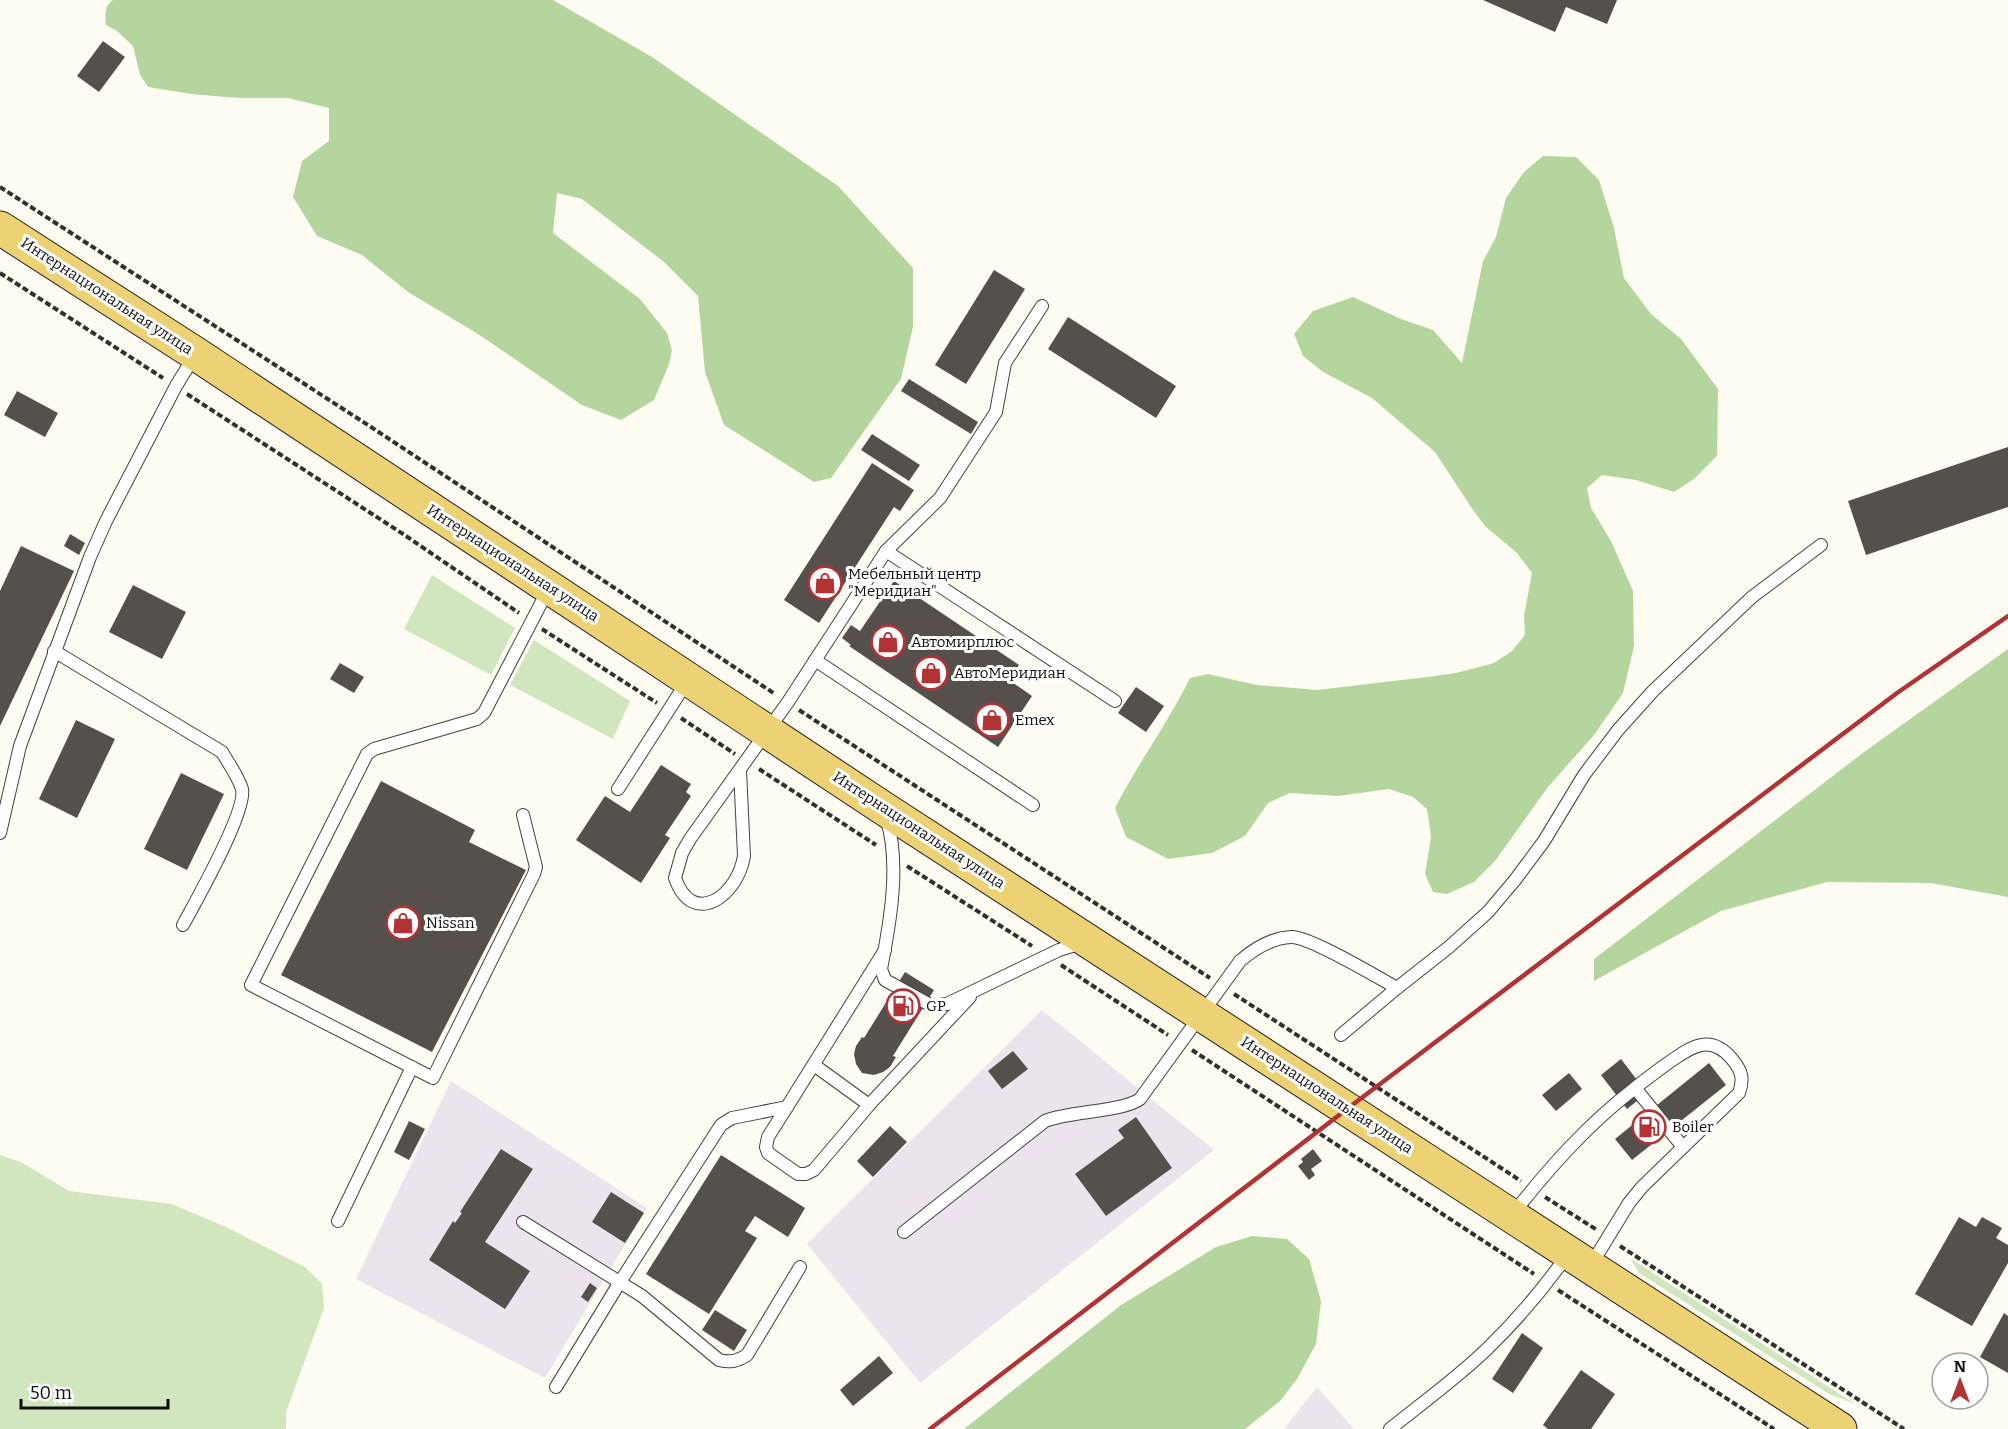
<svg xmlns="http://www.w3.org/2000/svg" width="2008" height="1429" viewBox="0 0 2008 1429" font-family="Bitter,serif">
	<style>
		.industrial { fill: #ece4ec }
		.green { fill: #d1e6be }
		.forest { fill: #b5d59f }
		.building { fill: #56504c }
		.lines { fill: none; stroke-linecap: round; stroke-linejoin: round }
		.service-casing { stroke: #424242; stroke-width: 14 }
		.primary-casing { stroke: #202020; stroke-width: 35 }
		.path { stroke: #313131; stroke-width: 4; stroke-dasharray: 6 3; stroke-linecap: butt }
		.service { stroke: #fff; stroke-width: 12 }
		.primary { stroke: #ecd274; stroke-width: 33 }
		.rail { stroke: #b23335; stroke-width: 4.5 }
		.labels { text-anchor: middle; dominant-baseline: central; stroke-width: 6; stroke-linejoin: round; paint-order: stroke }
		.street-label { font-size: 15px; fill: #0f0f0f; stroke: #fff }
		.poi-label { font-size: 15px; fill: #0f0f0f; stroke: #fff; text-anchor: start }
	</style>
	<rect width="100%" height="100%" fill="#fefcf2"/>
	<g class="industrial">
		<path d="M1042,1010L1214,1150L920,1383L807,1244Z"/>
		<path d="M451,1081L647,1208L545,1378L356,1279Z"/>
		<path d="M1317,1387L1354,1429H1284Z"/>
	</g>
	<g class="green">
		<path d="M432,575L515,628L491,675L404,629Z"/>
		<path d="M534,640L630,701L613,739L510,685Z"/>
		<path d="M0,1155L21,1162L69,1191L172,1204L228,1228L305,1267L322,1284L324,1308L286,1412V1429H0Z"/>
		<path d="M1630,1258L1855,1404L1829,1394L1639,1273Z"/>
	</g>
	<g class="forest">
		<path d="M113,0H553L652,57L838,186L913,268V327L901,379L831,478L814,482L724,425L705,372L698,296L664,262L582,199L557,193L553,233L640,299L667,333L672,350L669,364L654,400L621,420L582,405L478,334L408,292L362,255L317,236L293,197L302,161L329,141V108L288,98H239L191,94L148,87L140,75L133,46L117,31L106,25C105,16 104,6 113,0Z"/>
		<path d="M1543,156L1576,157L1599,180L1614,228L1624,278L1651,314L1681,339L1718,389L1717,456L1694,479L1674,492L1636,480L1602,475L1587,488L1591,508L1611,541L1633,591L1634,646L1623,693L1594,735L1548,787L1495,861L1474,882L1447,894L1433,892L1425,874L1431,837L1427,809L1413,797L1389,789L1338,796L1290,793L1268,803L1245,836L1212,853L1168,859L1126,837L1115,808C1138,763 1168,723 1190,678L1208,674L1257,685L1317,690L1427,677L1456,673L1494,663L1512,651L1525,635L1524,616L1532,573L1517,553L1485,526L1471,507L1435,452L1372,398L1323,372L1303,356L1294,334L1313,311L1353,297L1401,319L1433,330L1462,363L1483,261L1496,237L1506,198L1524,172Z"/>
		<path d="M2008,649V897L1931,883L1827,882L1721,911L1594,981V959L1864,752Z"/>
		<path d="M1252,1236L1287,1239L1309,1259L1321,1301L1316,1344L1297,1379L1280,1401L1245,1429H964L1121,1305L1216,1247Z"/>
	</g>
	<g class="building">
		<path d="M1483,0H1617L1607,24L1566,7L1555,32Z"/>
		<path d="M103,41L125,57L99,92L77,76Z"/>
		<path d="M994,270L1025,289L966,384L935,365Z"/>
		<path d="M1068,317L1176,386L1156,418L1048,349Z"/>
		<path d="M909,379L978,422L971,434L901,391Z"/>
		<path d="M17,391L58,413L45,437L4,415Z"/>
		<path d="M872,434L920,465L909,481L861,450Z"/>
		<path d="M2008,447V507L1866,555L1848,501Z"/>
		<path d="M872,463L914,490L900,511L894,507L819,623L784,600Z"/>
		<path d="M70,534L85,543L79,555L64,546Z"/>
		<path d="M21,546L74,571L0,726V591Z"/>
		<path d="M894,581L1019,665L1009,680L1032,696L998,747L849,646L851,645L842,638L851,625L860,631Z"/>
		<path d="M133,585L186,612L162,659L109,632Z"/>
		<path d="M340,663L364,677L354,693L330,679Z"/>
		<path d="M1136,687L1164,706L1146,732L1118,713Z"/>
		<path d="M76,720L115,739L77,818L39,799Z"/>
		<path d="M661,765L691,784L686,792L691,796L665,835L670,838L641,883L576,840L605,796L630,812Z"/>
		<path d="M181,773L224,794L187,870L144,849Z"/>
		<path d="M381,781L475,830L469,842L526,870L432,1052L281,975Z"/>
		<path d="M905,972L934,990L893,1056L896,1057L890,1067L883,1072L874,1075L862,1073L856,1064L854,1054L856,1046L862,1037L864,1038Z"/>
		<path d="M1013,1051L1028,1069L1002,1089L988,1071Z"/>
		<path d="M1621,1059L1647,1093L1627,1109L1601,1075Z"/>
		<path d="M1709,1063L1726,1085L1632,1160L1615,1139Z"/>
		<path d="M1569,1073L1582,1089L1556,1111L1542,1095Z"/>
		<path d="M1136,1117L1172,1168L1106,1216L1075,1174L1124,1138L1118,1130Z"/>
		<path d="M409,1121L425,1129L409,1160L394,1152Z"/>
		<path d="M890,1126L907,1142L873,1177L857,1161Z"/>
		<path d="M501,1149L533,1169L485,1242L530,1271L505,1309L429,1260L453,1221L455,1223L462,1213L460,1212Z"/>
		<path d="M1313,1149L1322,1161L1311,1169L1315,1175L1309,1180L1298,1166L1303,1162L1301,1159Z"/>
		<path d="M721,1155L805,1208L788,1237L755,1216L745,1231L757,1238L709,1314L646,1274Z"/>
		<path d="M611,1192L644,1213L625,1243L592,1222Z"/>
		<path d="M1959,1217L1976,1227L1982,1217L2002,1228L1996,1238L2008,1245V1263L1972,1326L1915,1294Z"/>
		<path d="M590,1283L597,1288L588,1302L581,1297Z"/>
		<path d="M715,1310L747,1330L734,1351L702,1330Z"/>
		<path d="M2004,1313L2008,1316V1373L1980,1357Z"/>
		<path d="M1522,1333L1543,1348L1513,1393L1492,1379Z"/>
		<path d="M879,1356L893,1373L853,1406L840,1390Z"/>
		<path d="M1581,1370L1615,1394L1591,1429H1548L1543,1425Z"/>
	</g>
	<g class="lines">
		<defs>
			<g id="service">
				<path d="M886,551L1115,701"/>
				<path d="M54,651L222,752C229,764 238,776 242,789C247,811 196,901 183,925"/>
				<path d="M815,660L1033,805"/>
				<path d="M740,770L744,856C738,895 693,929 675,878L682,853L690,839L788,702L886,551L940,498L996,412L1005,363L1042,306"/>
				<path d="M618,789L688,680"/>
				<path d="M523,815L536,867L534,874L433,1078L251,985L367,754L374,749L477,719L484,713L549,588"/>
				<path d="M886,817C901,863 890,923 881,969L885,980L932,1006L947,1004L1059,950L1082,943"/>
				<path d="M0,833L20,746L90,557L106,521L176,386L195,355"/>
				<path d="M1341,1035L1397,988L1449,947L1488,912L1515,880L1544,841L1584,775L1618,730L1653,691L1752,597L1821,545"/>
				<path d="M814,1065L869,1105"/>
				<path d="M787,1107L768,1137L766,1147L768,1153L798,1174H806L814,1170L869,1105L970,997"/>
				<path d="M1512,1215C1549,1168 1587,1125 1635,1088L1683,1147"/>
				<path d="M338,1221L412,1067"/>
				<path d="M523,1222L642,1296L719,1360C731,1363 737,1361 747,1355L800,1267"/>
				<path d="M904,1232L1045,1121C1070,1111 1122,1112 1140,1099L1240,961C1255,948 1271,938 1291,937C1309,936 1377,977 1397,988"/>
				<path d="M1591,1265L1629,1203L1642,1187L1739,1093C1744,1079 1742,1071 1732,1059C1710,1033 1691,1047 1668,1063C1657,1071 1646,1079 1635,1088"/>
				<path d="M556,1387L620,1282L721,1125L732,1118L787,1107L885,950"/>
				<path d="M1390,1429C1422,1403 1457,1378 1487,1349C1517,1320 1544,1288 1568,1254"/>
			</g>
			<path id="primary" d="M0,228L196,354L883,808L1840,1429"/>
		</defs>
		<use href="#service" class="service-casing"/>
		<use href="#primary" class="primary-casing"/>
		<g class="path">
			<path d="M0,187L371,427L775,694"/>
			<path d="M0,273L163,378"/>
			<path d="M187,394L403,534L519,613"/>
			<path d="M542,629L657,703"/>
			<path d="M799,710L1210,978"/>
			<path d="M681,718L735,754"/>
			<path d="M759,769L876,845"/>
			<path d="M907,866L1032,946"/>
			<path d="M1061,965L1168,1035"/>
			<path d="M1234,994L1521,1181"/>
			<path d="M1192,1050L1534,1274"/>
			<path d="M1545,1197L1597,1230"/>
			<path d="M1620,1246L1904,1429"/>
			<path d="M1558,1290L1774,1429"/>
		</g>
		<use href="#service" class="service"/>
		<use href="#primary" class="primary"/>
		<path class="rail" d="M930,1429L1347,1109L1897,693L2008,616"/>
	</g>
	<defs>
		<symbol id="shop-ring" viewBox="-11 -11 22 22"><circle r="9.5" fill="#fff" stroke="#b23335" stroke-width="1.5"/><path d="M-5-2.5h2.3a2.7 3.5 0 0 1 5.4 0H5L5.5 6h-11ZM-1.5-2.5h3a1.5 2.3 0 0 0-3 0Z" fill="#b23335"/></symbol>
		<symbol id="fuel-ring" viewBox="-11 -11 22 22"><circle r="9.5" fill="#fff" stroke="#b23335" stroke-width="1.5"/><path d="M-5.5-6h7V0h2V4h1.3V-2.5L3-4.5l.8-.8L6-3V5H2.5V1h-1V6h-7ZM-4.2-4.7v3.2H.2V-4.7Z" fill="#b23335"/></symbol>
	</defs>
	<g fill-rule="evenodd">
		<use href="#shop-ring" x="806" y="564" width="38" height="38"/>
		<use href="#shop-ring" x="869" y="623" width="38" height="38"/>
		<use href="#shop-ring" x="912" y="654" width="38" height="38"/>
		<use href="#shop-ring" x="973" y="701" width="38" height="38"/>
		<use href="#shop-ring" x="384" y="904" width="38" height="38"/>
		<use href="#fuel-ring" x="884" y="987" width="38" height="38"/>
		<use href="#fuel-ring" x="1630" y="1108" width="38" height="38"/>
	</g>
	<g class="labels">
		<g class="street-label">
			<text transform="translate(107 296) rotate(33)">Интернациональная улица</text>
			<text transform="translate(513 563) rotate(33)">Интернациональная улица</text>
			<text transform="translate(919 830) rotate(33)">Интернациональная улица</text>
			<text transform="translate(1327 1095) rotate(33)">Интернациональная улица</text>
		</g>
		<g class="poi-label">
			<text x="848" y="574">Мебельный центр<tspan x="848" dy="17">"Меридиан"</tspan></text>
			<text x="911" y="642">Автомирплюс</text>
			<text x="954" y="673">АвтоМеридиан</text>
			<text x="1015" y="720">Emex</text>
			<text x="426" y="923">Nissan</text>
			<text x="926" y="1006">GP</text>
			<text x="1672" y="1127">Boiler</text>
		</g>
	</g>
	<g transform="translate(1960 1381)"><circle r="28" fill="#ffffff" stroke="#9f9f9f" stroke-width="1.5"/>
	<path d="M0-4.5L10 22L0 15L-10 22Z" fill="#b23335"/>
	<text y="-9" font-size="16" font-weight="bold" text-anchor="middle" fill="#0f0f0f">N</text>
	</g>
	<path d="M21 1399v9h147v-9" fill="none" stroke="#0f0f0f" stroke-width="3"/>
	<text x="30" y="1399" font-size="18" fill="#0f0f0f" stroke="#ffffff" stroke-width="4.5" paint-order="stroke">50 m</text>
</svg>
